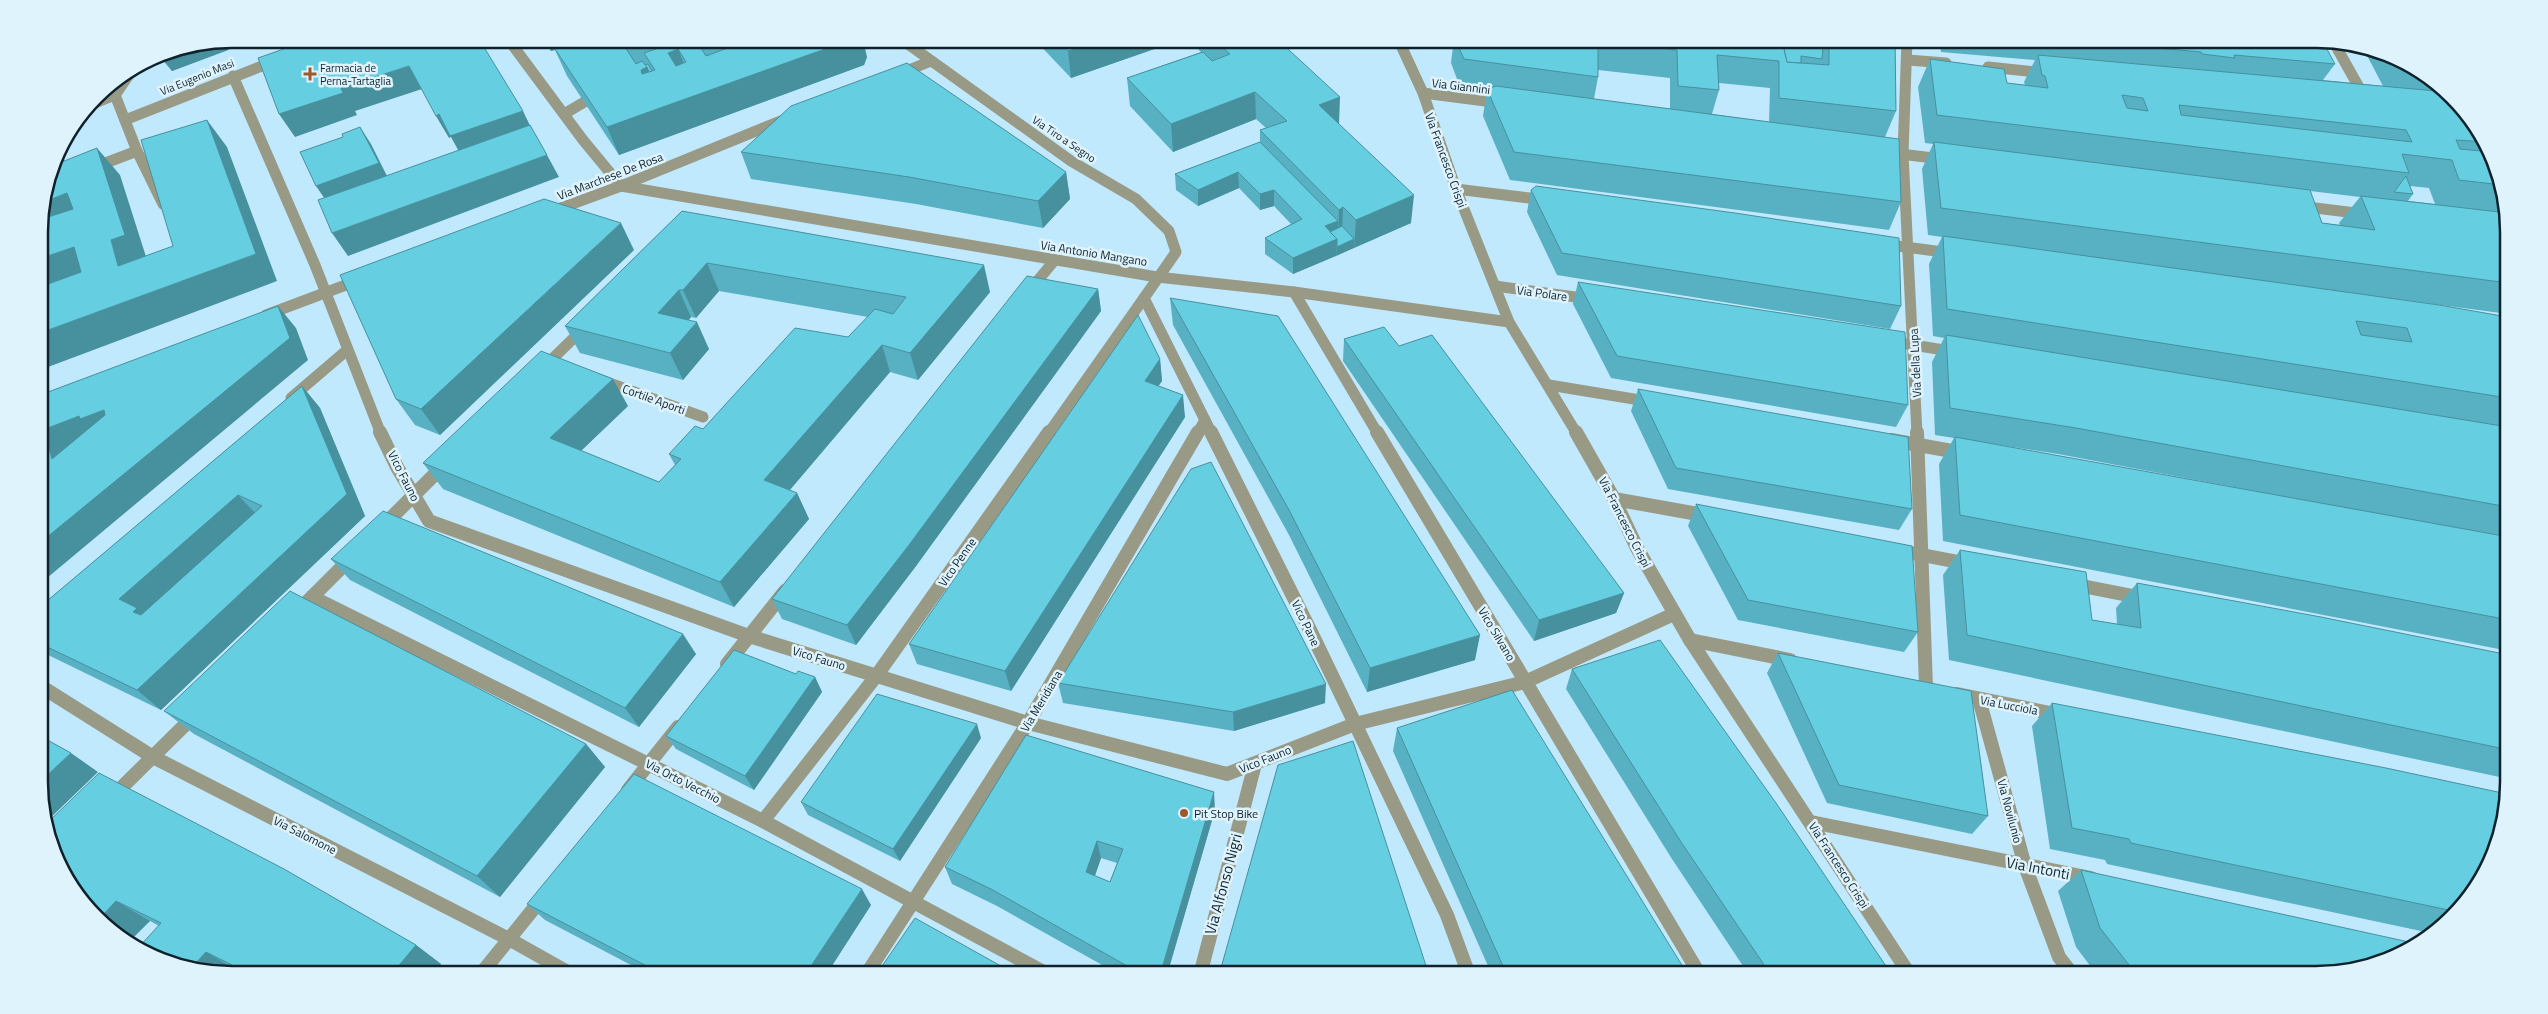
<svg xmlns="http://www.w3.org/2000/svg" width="2548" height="1014" viewBox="0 0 2548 1014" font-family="'Titillium Web',sans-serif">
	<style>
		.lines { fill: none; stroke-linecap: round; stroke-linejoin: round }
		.minor-far1 { stroke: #999a86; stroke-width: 11 }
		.minor { stroke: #999a86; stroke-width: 14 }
		.wall { fill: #57b1c2; fill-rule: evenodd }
		.shaded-wall { fill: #47909e }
		.building { fill: #65cee1; stroke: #47909e; fill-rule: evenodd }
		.poi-dot { fill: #9d582b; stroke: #dff3fd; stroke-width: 2 }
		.labels { text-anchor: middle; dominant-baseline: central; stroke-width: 5; stroke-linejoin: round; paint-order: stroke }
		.far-poi-label { font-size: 11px; fill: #0f222c; stroke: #dff3fd; text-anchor: start }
		.far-street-label { font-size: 11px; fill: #0f222c; stroke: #dff3fd }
		.street-label { font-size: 12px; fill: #0f222c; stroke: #dff3fd }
		.poi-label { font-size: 12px; fill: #0f222c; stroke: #dff3fd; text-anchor: start }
		.near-street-label { font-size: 15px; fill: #0f222c; stroke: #dff3fd }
		.rim { fill: none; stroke: #0f222c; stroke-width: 2.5 }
	</style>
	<rect width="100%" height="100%" fill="#c1e9fe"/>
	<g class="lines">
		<g class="minor-far1">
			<path d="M508,39L583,140L621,186L1157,277L1294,292L1509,322"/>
			<path d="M901,39L1071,161L1136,199L1169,231L1176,252L1144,298L1212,434"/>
			<path d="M1398,39L1423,93L1456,189L1509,322L1577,434"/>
			<path d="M1907,39L1903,154L1917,434"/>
			<path d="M2333,41L2365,98"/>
			<path d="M1908,60L1946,63"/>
			<path d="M1988,67L2045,73"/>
			<path d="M899,74L931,61"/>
			<path d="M233,76L315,265L381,434"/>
			<path d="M1423,93L1501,103"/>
			<path d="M115,95L133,69"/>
			<path d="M90,105L115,95L137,151L95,167"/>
			<path d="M564,114L598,94"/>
			<path d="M125,120L277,60"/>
			<path d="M137,151L163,204"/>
			<path d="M1883,152L1942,159"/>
			<path d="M1456,189L1545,200"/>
			<path d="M2299,206L2364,214"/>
			<path d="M550,212L621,186L783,120"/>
			<path d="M1882,244L1951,253"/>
			<path d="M1495,286L1590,299"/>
			<path d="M1029,291L1054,261"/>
			<path d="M1294,292L1378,434"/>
			<path d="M266,315L359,280"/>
			<path d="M1889,341L1956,352"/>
			<path d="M543,368L584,328"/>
			<path d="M601,380L703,417"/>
			<path d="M1549,385L1652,402"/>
			<path d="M291,398L346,351"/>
			<path d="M1048,434L1144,298"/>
			<path d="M1197,434L1205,420"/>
		</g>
		<g class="minor">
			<path d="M380,432L397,467L429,521L749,636L1028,723L1227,774L1355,724L1525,682L1674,614"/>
			<path d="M1211,432L1311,632L1447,915L1469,975"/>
			<path d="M1377,432L1700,975"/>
			<path d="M1576,432L1614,499L1637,548L1690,640L1910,975"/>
			<path d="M1917,432L1926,687"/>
			<path d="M1891,440L1963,453"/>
			<path d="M1614,499L1709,516"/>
			<path d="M383,526L445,464"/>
			<path d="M1896,550L1969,564"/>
			<path d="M2072,584L2143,598"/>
			<path d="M312,597L763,821L1049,975"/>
			<path d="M296,613L353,556"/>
			<path d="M1690,640L1790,660"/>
			<path d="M727,664L785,591"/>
			<path d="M42,687L153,757L509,939L573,975"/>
			<path d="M1957,694L2060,715"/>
			<path d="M1979,699L2025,866L2059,957L2073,975"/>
			<path d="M628,790L678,727"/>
			<path d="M112,797L196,714"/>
			<path d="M763,821L877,675L1049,432"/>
			<path d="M1811,822L2091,878"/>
			<path d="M480,975L543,897"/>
			<path d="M866,975L1028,723L1198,432"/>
			<path d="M1200,975L1255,764"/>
		</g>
	</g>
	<g class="wall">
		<path d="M231,39L228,50L172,71L157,54Z"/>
		<path d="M543,39H741L738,44L867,57L864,65L619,155L567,76L555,50L551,51Z"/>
		<path d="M1034,39H1183L1071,78Z"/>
		<path d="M1187,39H1277L1411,223L1293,274L1265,254V238L1291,224L1274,206L1260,210L1239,188L1198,206L1176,190L1175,174L1260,142V130L1266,128L1256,119L1173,152L1130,106L1127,78L1201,52Z"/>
		<path d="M1449,39H1565V41L1596,44L1597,39H1895L1896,111L1885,137L1901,202L1889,230L1510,180L1483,116L1487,90L1460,87L1451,63L1453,46ZM1807,43L1820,45V46L1806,45ZM1598,70L1670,78V109L1594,99L1598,77ZM1719,83L1770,88L1769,122L1712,114L1719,90Z"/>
		<path d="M1940,39H2317L2335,64L2323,80L2383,86L2362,46L2379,49L2424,71L2462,105L2494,157L2508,206V314L2343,292L2508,317L2509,651L1943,541L1939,464L1954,438L1935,435L1932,362L1944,338L1933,336L1929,264L1942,237L1928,235L1922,169L1933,144L1925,143L1918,87L1930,59L2007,83L2025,85L2024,82L2035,60L1941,52ZM2410,186L2429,188L2435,204L2408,201L2413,194ZM2310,191L2360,197L2339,223L2340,225L2322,223ZM1981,442L2058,454L2377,514Z"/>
		<path d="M741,152L1066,172L1070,199L1043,228L916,204L751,179Z"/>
		<path d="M1531,190L1901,306L1890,329L1557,275L1527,212Z"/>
		<path d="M682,211L990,292L918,380L890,372L790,490L797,493L809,519L734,607L443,489L423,463L628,406L581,451L659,482L675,465L669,454L703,429L848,337L868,317L719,291L696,318L691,317L689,320L709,349L683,380L580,353L565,326Z"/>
		<path d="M634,250L440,435L415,425L396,399Z"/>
		<path d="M1578,282L1908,405L1896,427L1611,378L1573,304Z"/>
		<path d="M1098,289L1101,311L916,566L856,645L782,619L772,599Z"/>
		<path d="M1170,298L1475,660L1367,692L1289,535L1173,325Z"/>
		<path d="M1344,339L1399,346L1624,593L1616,613L1534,641L1343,361Z"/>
		<path d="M1160,359L1162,381L1158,386L1185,417L1011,691L917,664L909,644Z"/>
		<path d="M302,386L320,408L365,516L161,710L42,652L41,606Z"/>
		<path d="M1638,389L1912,509L1899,530L1668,489L1631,411Z"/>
		<path d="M1696,504L1918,632L1904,652L1738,620L1688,526Z"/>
		<path d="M1960,550L2092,620L2117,624L2116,608L2137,583L2509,655V779L1949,660L1943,575Z"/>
		<path d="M331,559L696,654L639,727L350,580Z"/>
		<path d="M1778,653L1988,816L1972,834L1827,803L1767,673Z"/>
		<path d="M1572,669L1892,975H1749L1672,859L1566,689Z"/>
		<path d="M796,674L815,677L822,692L754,790L676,749L666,736Z"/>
		<path d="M1058,683L1325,703L1234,731L1063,703Z"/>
		<path d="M2052,703L2470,900L2435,934L2107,864L2105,860L2050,849L2032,726Z"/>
		<path d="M164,711L586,744L605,767L500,897L194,734Z"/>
		<path d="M1397,728L1688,975H1492L1393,751Z"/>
		<path d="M981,738L900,861L808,815L801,802Z"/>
		<path d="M99,773L416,945L441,964L432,975H243L244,974L238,971L234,975H231L159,926L150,921L124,943Z"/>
		<path d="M1215,810L1167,975H1120L997,906L952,884L945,867ZM1101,858L1117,863L1110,882L1095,876Z"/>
		<path d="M2081,870L2329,975H2097L2076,947L2058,891Z"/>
		<path d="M527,904L871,905L826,975H650L545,920Z"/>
	</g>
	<g class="shaded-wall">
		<path d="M231,39H235L228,50L172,71L160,55L172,50Z"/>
		<path d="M545,39H583L581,42L551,51Z"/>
		<path d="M719,39H741L727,61Z"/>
		<path d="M853,39H863L867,57L864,65L619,155L607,127Z"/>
		<path d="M1102,39H1183L1071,78L1068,51Z"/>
		<path d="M678,49L689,77L678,80L668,53Z"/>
		<path d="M409,66L422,89L355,111L357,115L295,137L279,114L341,88Z"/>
		<path d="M647,67L652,81L642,74L641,70Z"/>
		<path d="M1255,92L1256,119L1173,152L1171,124Z"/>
		<path d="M1340,97L1339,125L1319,105Z"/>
		<path d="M523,111L534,134L463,159L451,137L449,138L436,116L439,114Z"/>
		<path d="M207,120L227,147L277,281L40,370V333L256,254Z"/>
		<path d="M360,127L371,144L389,180L327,202L316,186Z"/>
		<path d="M97,148L120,175L148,263L118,266L111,240Z"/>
		<path d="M547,155L559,177L348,256L332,233Z"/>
		<path d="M1066,172L1070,199L1043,228L1038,201Z"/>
		<path d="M1238,172L1239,188L1198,206V190Z"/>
		<path d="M1274,190V206L1260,210V194Z"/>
		<path d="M67,193L91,220L39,241V218L44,202Z"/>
		<path d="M1414,195L1411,223L1354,248L1356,220Z"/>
		<path d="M1343,207L1342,235L1338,237L1339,210Z"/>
		<path d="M1338,221V237L1330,240L1325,226Z"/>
		<path d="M621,223L634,250L440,435L421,409Z"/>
		<path d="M1337,239L1336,256L1293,274V258Z"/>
		<path d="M1354,239V248L1336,256L1337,247Z"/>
		<path d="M74,247L98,274L40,306L39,259Z"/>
		<path d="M707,263L719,291L696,318L683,290Z"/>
		<path d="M984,265L990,292L918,380L910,353Z"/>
		<path d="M1098,289L1101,311L916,566L856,645L847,625Z"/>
		<path d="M679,290L691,317L671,340L658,313Z"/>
		<path d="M278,306L296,328L308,360L41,583V542Z"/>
		<path d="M697,322L709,349L683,380L670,353Z"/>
		<path d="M882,345L890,372L776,506L764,480Z"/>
		<path d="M1160,359L1162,381L1147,403L1145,381Z"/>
		<path d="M613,379L628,406L566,465L550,438Z"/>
		<path d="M302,386L320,408L365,516L161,710L137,690L347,494Z"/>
		<path d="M1183,395L1185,417L1011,691L1005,671Z"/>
		<path d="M104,410L125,432L76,480L41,451L40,447V431L79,416Z"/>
		<path d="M797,493L809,519L734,607L720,582Z"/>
		<path d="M238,495L258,516L157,632L119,599Z"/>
		<path d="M1624,593L1616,613L1534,641L1539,620Z"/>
		<path d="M683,634L696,654L639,727L625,708Z"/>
		<path d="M1480,635L1475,660L1367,692L1370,668Z"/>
		<path d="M815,677L822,692L754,790L745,776Z"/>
		<path d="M1326,684L1325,703L1234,731L1233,712Z"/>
		<path d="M977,724L981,738L900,861L893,849Z"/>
		<path d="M586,744L605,767L500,897L477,876Z"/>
		<path d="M71,753L98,772L44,824L42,820V780Z"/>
		<path d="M1214,792L1215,810L1167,975H1160Z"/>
		<path d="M1097,841L1101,858L1090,889L1086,872Z"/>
		<path d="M862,889L871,905L826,975H805Z"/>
		<path d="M116,901L150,921L127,944L124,943L98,920Z"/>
		<path d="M416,945L441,964L432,975H391Z"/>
		<path d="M206,952L238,971L234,975H231L191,968Z"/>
	</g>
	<g class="building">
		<path d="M312,39H479L523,111L450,136L439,114L436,116L409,66L341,88L343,93L279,114L258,58Z"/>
		<path d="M565,39H620L636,64L642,61L647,67L641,70L642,74L655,70L644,53L665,46V42L645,44V41L631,40V39H686V40L689,39H695L706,56L752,39H853L607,127L555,49ZM678,49L686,62L676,66L668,53Z"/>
		<path d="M1056,39H1102L1068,51Z"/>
		<path d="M1213,39H1277L1340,97L1319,105L1414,195L1356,220L1343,207L1339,210L1260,130L1287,121L1255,92L1171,124L1127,78L1203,52L1212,61L1230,54Z"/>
		<path d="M1455,39H1565V41L1598,44V77L1464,59Z"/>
		<path d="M1600,39H1782L1787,62L1829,65V39H1895L1896,111L1779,98V61L1717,55L1719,90L1678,86L1677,50L1600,42Z"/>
		<path d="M2056,39H2317L2322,40L2335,64L2234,55L2235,58L2202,54L2201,52Z"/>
		<path d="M1783,44L1823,46L1822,59L1801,56V63L1787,62Z"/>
		<path d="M172,50L160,55L158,53Z"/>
		<path d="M2038,55L2447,92L2462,105L2485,142L2456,140L2460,149L2491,152L2494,157L2502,185L2459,180L2452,160L2402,154L2409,173L1937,115L1930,59L2004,69L2007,83L2048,88L2045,76L2042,75ZM2122,95L2143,98L2148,111L2127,108ZM2179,105L2406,130L2412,142L2181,115Z"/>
		<path d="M2397,58L2424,71L2425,72L2404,70Z"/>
		<path d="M907,63L1066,172L1038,201L909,177L741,152L791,106Z"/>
		<path d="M648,64L652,71L649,72L647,67L645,65Z"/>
		<path d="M1496,86L1899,139L1901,202L1514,152L1487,89Z"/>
		<path d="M207,120L256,254L40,333V287L81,272L74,247L39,259V220L73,209L67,193L44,202L54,165L97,148L125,235L111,240L118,266L173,246L141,140Z"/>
		<path d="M530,125L547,155L332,233L318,200Z"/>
		<path d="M360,127L379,163L316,186L300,152L343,137L342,134Z"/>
		<path d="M1260,142L1338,221L1325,226L1337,239L1293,258L1265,238L1302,219L1274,190L1260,194L1238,172L1198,190L1175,174Z"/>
		<path d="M1934,142L2310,190L2322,223L2375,230L2361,196L2508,213V283L1941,208Z"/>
		<path d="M2406,176L2413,194L2394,192Z"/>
		<path d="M1536,186L1735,213L1899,238L1901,306L1562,253L1531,190Z"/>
		<path d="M544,199L621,223L421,409L396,399L340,275Z"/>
		<path d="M682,211L984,265L910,353L882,345L764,480L797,493L720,582L423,463L541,351L613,379L550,438L659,482L681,459L669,454L695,426L703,429L795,328L848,337L875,309L893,314L906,297L707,263L683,290H679L658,313L697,322L670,353L565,326Z"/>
		<path d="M1342,226L1354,239L1337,247V239L1330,232Z"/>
		<path d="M1943,236L2439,305L2508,317V398L1947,309ZM2356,321L2407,328L2412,342L2361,335Z"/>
		<path d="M1027,276L1098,289L909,545L847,625L772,599Z"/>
		<path d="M1578,282L1905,332L1908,405L1617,356Z"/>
		<path d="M1170,298L1278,316L1480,635L1370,668L1289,510Z"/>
		<path d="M278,306L290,338L41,542L40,447L41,451L49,448L52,459L105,415L104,410L80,419L79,416L40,431V395Z"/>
		<path d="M1138,315L1160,359L1145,381L1183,395L1005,671L909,644Z"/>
		<path d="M1384,327L1399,346L1432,335L1624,593L1539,620L1344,339Z"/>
		<path d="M1946,335L2508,427V507L2076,428L1950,408Z"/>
		<path d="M302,386L347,494L137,690L41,644V606ZM238,495L262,506L141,615L133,612L137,608L119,599Z"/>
		<path d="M1638,389L1908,437L1912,509L1676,468Z"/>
		<path d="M1955,437L2509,537V620L1960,515Z"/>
		<path d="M1211,462L1326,684L1233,712L1058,683L1191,469Z"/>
		<path d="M1696,504L1912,546L1918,632L1748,600Z"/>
		<path d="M383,511L683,634L625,708L331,559Z"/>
		<path d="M1960,550L2086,572L2092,620L2141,628L2137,583L2321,617L2509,655V750L1967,635Z"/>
		<path d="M290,591L586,744L477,876L164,711Z"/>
		<path d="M1660,640L1776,803L1892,975H1833V974L1831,975H1771L1681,842L1572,669Z"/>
		<path d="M734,650L796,674L798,671L815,677L745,776L666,736Z"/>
		<path d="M1778,653L1971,691L1988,816L1839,785Z"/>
		<path d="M1512,690L1688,975H1507L1397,728Z"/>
		<path d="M877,694L977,724L893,849L801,802Z"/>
		<path d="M2052,703L2386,768L2507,794L2499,845L2470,900L2458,912L2131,843L2129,839L2072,828Z"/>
		<path d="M1026,735L1214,792L1160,975H1143L991,889L945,867ZM1097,841L1123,849L1110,882L1086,872Z"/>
		<path d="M42,737L71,753L42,780Z"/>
		<path d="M1353,741L1429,975H1219L1278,765Z"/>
		<path d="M99,773L284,869L416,945L391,975H243L246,972L206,952L191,968L169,965L137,949L161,923L116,901L98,920L86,909L58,868L44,826Z"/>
		<path d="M634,774L862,889L805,975H664L527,904Z"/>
		<path d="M2081,870L2418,944L2379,965L2329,975H2137L2100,928Z"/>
		<path d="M915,918L1017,975H876Z"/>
		<path d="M469,973L474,975H467Z"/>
	</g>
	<g class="poi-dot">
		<path d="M307.5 66.5h5v5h5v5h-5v5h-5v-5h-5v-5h5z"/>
		<circle cx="1184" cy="813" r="5"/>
	</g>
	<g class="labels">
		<g class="far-poi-label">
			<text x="320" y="68">Farmacia de<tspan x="320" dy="13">Perna-Tartaglia</tspan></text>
		</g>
		<g class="far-street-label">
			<text transform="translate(197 77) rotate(-22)">Via Eugenio Masi</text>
			<text transform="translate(1064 139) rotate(34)">Via Tiro a Segno</text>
		</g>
		<g class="street-label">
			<text transform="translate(1461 86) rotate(7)">Via Giannini</text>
			<text transform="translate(1446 160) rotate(70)">Via Francesco Crispi</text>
			<text transform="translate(610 176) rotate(-21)">Via Marchese De Rosa</text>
			<text transform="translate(1094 253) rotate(9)">Via Antonio Mangano</text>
			<text transform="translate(1542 293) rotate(8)">Via Polare</text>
			<text transform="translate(1915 363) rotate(-93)">Via della Lupa</text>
			<text transform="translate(654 399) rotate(20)">Cortile Aporti</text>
			<text transform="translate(404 476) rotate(63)">Vico Fauno</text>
			<text transform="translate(1625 522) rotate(63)">Via Francesco Crispi</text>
			<text transform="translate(957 562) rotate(-55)">Vico Penne</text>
			<text transform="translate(1306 623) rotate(64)">Vico Pane</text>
			<text transform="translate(1497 634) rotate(59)">Vico Silvano</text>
			<text transform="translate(819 658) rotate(17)">Vico Fauno</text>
			<text transform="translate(1041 701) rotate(-59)">Via Meridiana</text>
			<text transform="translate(2009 705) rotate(11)">Via Lucciola</text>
			<text transform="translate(1265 759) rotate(-22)">Vico Fauno</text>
			<text transform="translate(683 781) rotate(27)">Via Orto Vecchio</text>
			<text transform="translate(2010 811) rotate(75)">Via Novilunio</text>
			<text transform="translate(305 835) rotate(27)">Via Salomone</text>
			<text transform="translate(1839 865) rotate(57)">Via Francesco Crispi</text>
		</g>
		<g class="poi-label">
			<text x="1194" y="813">Pit Stop Bike</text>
		</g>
		<g class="near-street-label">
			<text transform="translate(2038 868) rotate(11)">Via Intonti</text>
			<text transform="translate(1223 884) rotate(-75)">Via Alfonso Nigri</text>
		</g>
	</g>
	<path d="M0 0H2548V1014H0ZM232 48H2316A184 184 0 0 1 2500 232V782A184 184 0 0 1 2316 966H232A184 184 0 0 1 48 782V232A184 184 0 0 1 232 48Z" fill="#dff3fd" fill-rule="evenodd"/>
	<path class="rim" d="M232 48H2316A184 184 0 0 1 2500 232V782A184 184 0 0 1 2316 966H232A184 184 0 0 1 48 782V232A184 184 0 0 1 232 48Z"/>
</svg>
